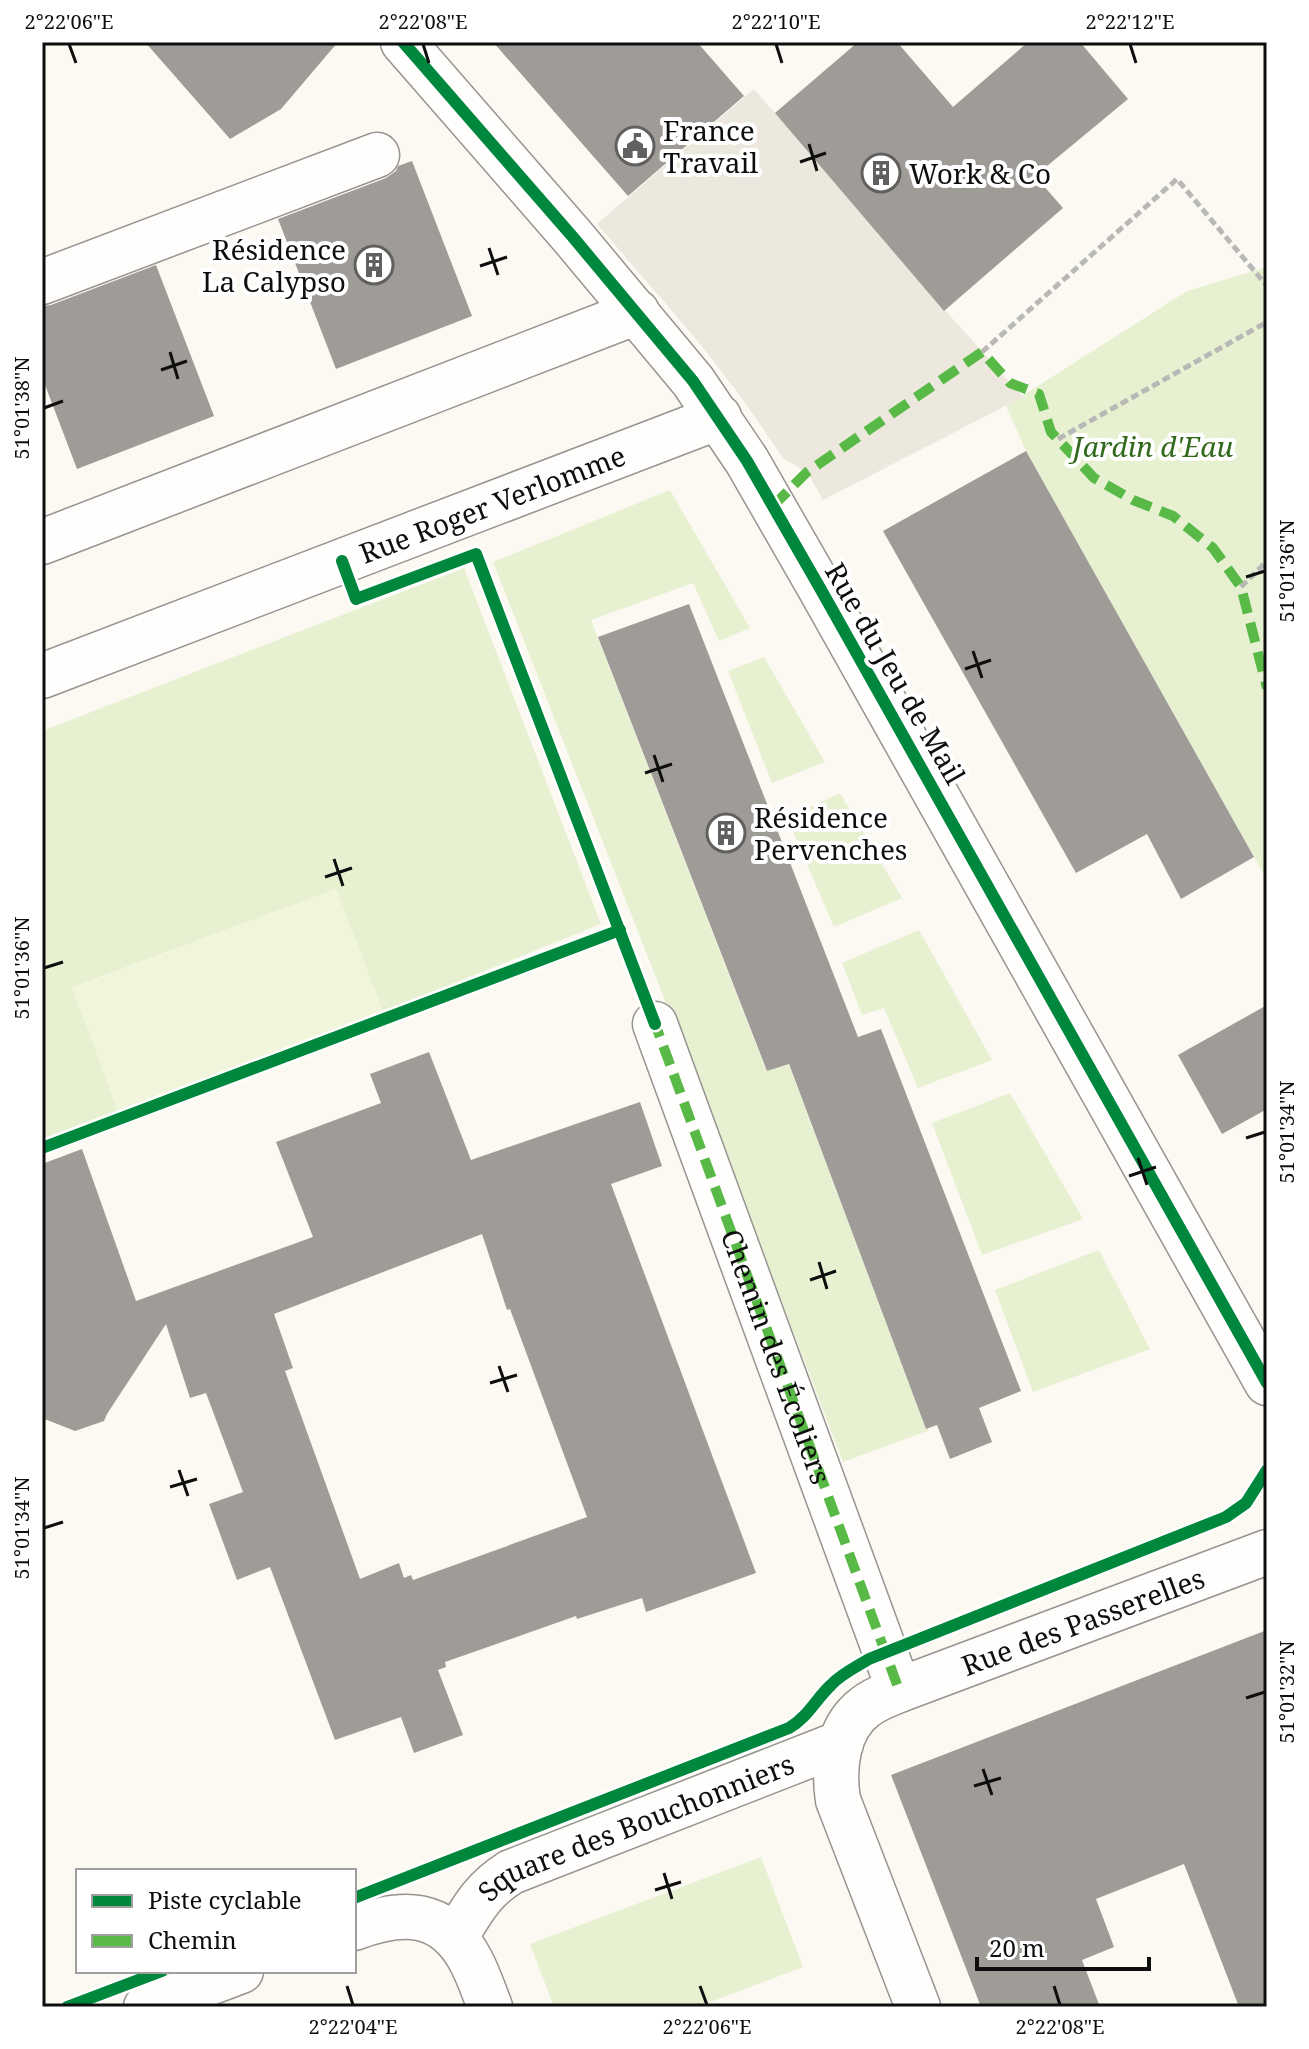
<svg xmlns="http://www.w3.org/2000/svg" width="1309" height="2049" font-family="'Noto Serif',serif">
  <style>
    .green { fill: #e7f1d1 }
    .pitch { fill: #f0f5db }
    .plaza { fill: #ece8dd }
    .building { fill: #9f9c98; fill-rule: evenodd }
    .lines { fill: none; stroke-linecap: round; stroke-linejoin: round }
    .minor-casing { stroke: #959491; stroke-width: 47 }
    .path { stroke: #b8b8b6; stroke-width: 5; stroke-dasharray: 8 4; stroke-linecap: butt }
    .minor { stroke: #fffefd; stroke-width: 44 }
    .quiet { stroke: #58b947; stroke-width: 10; stroke-dasharray: 20 10; stroke-linecap: butt }
    .cycleway-casing { stroke: #fff; stroke-width: 17 }
    .cycleway { stroke: #00873e; stroke-width: 12 }
    .ticks { fill: none; stroke: #0e0e0e; stroke-width: 3 }
    .labels { text-anchor: middle; dominant-baseline: central; stroke-width: 8; stroke-linejoin: round; paint-order: stroke }
    .poi-label { font-size: 28px; fill: #0e0e0e; stroke: #fff; text-anchor: start }
    .park-label { font-size: 28px; font-style: italic; fill: #30691b; stroke: #fff }
    .street-label { font-size: 28px; fill: #0e0e0e; stroke: #fff }
    .neatline { fill: none; stroke: #0e0e0e; stroke-width: 3 }
    .ticks-label { font-size: 20px; text-anchor: middle; fill: #0e0e0e }
  </style>
  <rect width="100%" height="100%" fill="#fcf9f2"/>
  <g class="green">
    <path d="M 1267,267 L 1267,880 L 1026,451 L 1006,406 L 1187,291 Z"/>
    <path d="M 670,490 L 750,628 L 719,641 L 693,583 L 591,620 L 766,1070 L 789,1065 L 926,1429 L 930,1430 L 843,1462 L 735,1179 L 493,562 Z"/>
    <path d="M 464,568 L 601,924 L 383,1012 L 336,889 L 73,987 L 118,1111 L 42,1140 L 42,731 Z"/>
    <path d="M 764,657 L 825,762 L 772,783 L 728,671 Z"/>
    <path d="M 840,793 L 902,898 L 834,927 L 787,818 Z"/>
    <path d="M 919,930 L 992,1060 L 918,1088 L 884,1008 L 862,1015 L 842,963 Z"/>
    <path d="M 1010,1093 L 1083,1219 L 982,1255 L 932,1123 Z"/>
    <path d="M 1099,1250 L 1150,1349 L 1033,1392 L 995,1290 Z"/>
    <path d="M 761,1857 L 803,1967 L 697,2007 L 554,2007 L 530,1944 Z"/>
  </g>
  <path class="pitch" d="M 336,889 L 383,1012 L 118,1111 L 72,988 Z"/>
  <path class="plaza" d="M 754,89 L 775,113 L 1005,169 L 900,260 L 1023,397 L 823,500 L 807,472 L 784,459 L 741,397 L 697,340 L 597,224 Z"/>
  <g class="building">
    <path d="M 145,42 L 338,42 L 281,109 L 230,139 Z"/>
    <path d="M 493,42 L 697,42 L 744,96 L 628,196 Z"/>
    <path d="M 858,42 L 897,42 L 953,107 L 1028,42 L 1080,42 L 1128,99 L 1035,176 L 1063,208 L 944,311 L 775,113 Z"/>
    <path d="M 412,161 L 472,316 L 336,369 L 278,219 L 386,178 L 396,171 L 398,166 Z"/>
    <path d="M 156,265 L 214,416 L 77,469 L 42,377 L 42,306 L 51,305 Z"/>
    <path d="M 1026,451 L 1254,857 L 1181,899 L 1147,834 L 1076,873 L 883,531 Z"/>
    <path d="M 689,604 L 858,1037 L 881,1029 L 1021,1391 L 979,1408 L 992,1442 L 950,1459 L 937,1425 L 926,1429 L 789,1064 L 767,1071 L 598,637 Z"/>
    <path d="M 1267,1005 L 1267,1109 L 1222,1134 L 1178,1055 Z"/>
    <path d="M 429,1052 L 471,1160 L 640,1102 L 662,1166 L 611,1184 L 756,1573 L 646,1612 L 642,1598 L 577,1619 L 576,1616 L 445,1662 L 446,1667 L 438,1670 L 463,1735 L 414,1753 L 401,1717 L 335,1740 L 270,1567 L 237,1580 L 209,1504 L 243,1492 L 206,1393 L 190,1398 L 166,1324 L 107,1414 L 104,1421 L 75,1431 L 42,1418 L 42,1164 L 82,1149 L 136,1301 L 313,1237 L 276,1142 L 381,1103 L 370,1074 ZM 482,1234 L 507,1310 L 510,1309 L 587,1517 L 413,1580 L 411,1575 L 404,1578 L 399,1563 L 360,1579 L 285,1371 L 293,1368 L 274,1314 Z"/>
    <path d="M 1267,1630 L 1267,2007 L 1239,2007 L 1184,1864 L 1096,1899 L 1114,1947 L 1082,1960 L 1100,2007 L 981,2007 L 891,1775 Z"/>
  </g>
  <g class="lines">
    <g class="minor-casing">
      <g id="minor">
        <path d="M 403,42 L 572,236 L 693,381 L 747,461 L 820,588 L 1267,1383"/>
        <path d="M 42,282 L 377,155"/>
        <path d="M 42,542 L 637,312"/>
        <path id="s1" d="M 42,676 L 719,417"/>
        <path id="s2" d="M 655,1024 L 899,1690"/>
        <path d="M 354,1928 C 402,1910 444,1909 471,1961 C 479,1976 484,1992 490,2007"/>
        <path id="s3" d="M 455,1938 C 472,1910 482,1890 511,1872 L 841,1743"/>
        <path d="M 146,2007 L 241,1971"/>
        <path id="s4" d="M 918,2007 L 838,1800 C 833,1768 837,1728 865,1707 C 875,1699 887,1695 899,1690 L 1267,1552"/>
      </g>
    </g>
    <g class="path">
      <path d="M 982,352 L 1177,179 L 1267,286"/>
      <path d="M 1058,439 L 1267,322"/>
      <path d="M 1241,587 L 1267,561"/>
    </g>
    <use href="#minor" class="minor"/>
    <g class="quiet">
      <path d="M 773,506 L 807,472 L 982,352 L 1010,383 L 1039,394 L 1051,432 L 1094,478 L 1133,500 L 1173,516 L 1213,548 L 1241,587 L 1267,688"/>
      <path d="M 653,1018 L 899,1690"/>
    </g>
    <g class="cycleway-casing">
      <g id="cycleway">
        <path d="M 403,42 L 572,236 L 693,381 L 747,461 L 820,588 L 1267,1383"/>
        <path d="M 342,561 L 356,599 L 476,554 L 655,1024"/>
        <path d="M 42,1148 L 620,930"/>
        <path d="M 354,1898 L 789,1728 C 807,1718 816,1699 831,1685 C 841,1674 856,1667 869,1659 L 1226,1517 L 1246,1503 L 1267,1470"/>
        <path d="M 67,2007 L 162,1971"/>
      </g>
    </g>
    <use href="#cycleway" class="cycleway"/>
  </g>
  <path class="ticks" d="M 69,44 L 76,63M 423,44 L 429,63M 776,44 L 782,63M 1130,44 L 1136,63M 809,144 L 817,171M 800,162 L 826,153M 489,248 L 498,275M 480,266 L 507,257M 170,352 L 178,379M 161,370 L 187,361M 44,408 L 63,401M 1246,577 L 1265,571M 973,651 L 982,678M 965,669 L 991,660M 654,755 L 663,782M 645,773 L 672,764M 334,859 L 343,886M 325,877 L 352,868M 44,968 L 63,962M 1246,1138 L 1265,1132M 1138,1158 L 1147,1185M 1129,1176 L 1156,1167M 819,1262 L 827,1289M 810,1280 L 836,1271M 499,1366 L 508,1392M 490,1383 L 517,1375M 179,1470 L 188,1496M 170,1487 L 197,1479M 44,1528 L 63,1522M 1246,1698 L 1265,1692M 983,1769 L 992,1795M 974,1786 L 1001,1778M 664,1873 L 672,1899M 655,1890 L 681,1882M 347,1986 L 353,2005M 700,1986 L 707,2005M 1054,1986 L 1060,2005"/>
  <defs>
    <g id="civic-ring" transform="scale(2)"><circle r="9.5" fill="#fff" stroke="#61605e" stroke-width="1.5"/><path d="M-.6-6.5H3V-4.5H.6V-3L4-1V1h2V6H-6V1h2V-1L-.6-3ZM-1.2 2.5V6h2.4V2.5Z" fill="#61605e"/></g>
    <g id="building-ring" transform="scale(2)"><circle r="9.5" fill="#fff" stroke="#61605e" stroke-width="1.5"/><path d="M-4-6H4V6H1V3H-1V6H-4ZM-2.5-4.3h1.7v1.8h-1.7ZM.8-4.3h1.7v1.8H.8ZM-2.5-1h1.7V.8h-1.7ZM.8-1h1.7V.8H.8Z" fill="#61605e"/></g>
  </defs>
  <g fill-rule="evenodd">
    <use href="#civic-ring" x="635" y="146"/>
    <use href="#building-ring" x="881" y="173"/>
    <use href="#building-ring" x="374" y="265"/>
    <use href="#building-ring" x="726" y="833"/>
  </g>
  <g class="labels">
    <g class="poi-label">
      <text x="663" y="130">France<tspan x="663" dy="32">Travail</tspan></text>
      <text x="909" y="173">Work &amp; Co</text>
      <text x="346" y="249" text-anchor="end">Résidence<tspan x="346" dy="32">La Calypso</tspan></text>
      <text x="754" y="817">Résidence<tspan x="754" dy="32">Pervenches</tspan></text>
    </g>
    <g class="park-label">
      <text x="1153" y="446">Jardin d'Eau</text>
    </g>
    <g class="street-label">
      <text stroke="none"><textPath href="#s1" startOffset="482">Rue Roger Verlomme</textPath></text>
      <text transform="translate(896 673) rotate(60)">Rue du Jeu de Mail</text>
      <text stroke="none"><textPath href="#s2" startOffset="354">Chemin des Écoliers</textPath></text>
      <text stroke="none"><textPath href="#s4" startOffset="558">Rue des Passerelles</textPath></text>
      <text stroke="none"><textPath href="#s3" startOffset="220">Square des Bouchonniers</textPath></text>
    </g>
  </g>
  <rect width="1309" height="2049" fill="none" stroke="#ffffff" stroke-width="88"/>
  <rect x="76" y="1869" width="280" height="104" fill="#ffffff" stroke="#9f9f9f" stroke-width="2"/>
  <rect x="92" y="1895" width="40" height="12" fill="#00873e" stroke="#9f9f9f" stroke-width="2"/>
  <text x="148" y="1909" font-size="24" fill="#0e0e0e">Piste cyclable</text>
  <rect x="92" y="1935" width="40" height="12" fill="#58b947" stroke="#9f9f9f" stroke-width="2"/>
  <text x="148" y="1949" font-size="24" fill="#0e0e0e">Chemin</text>
  <path d="M977 1957v12h172v-12" fill="none" stroke="#0e0e0e" stroke-width="4"/>
  <text x="989" y="1957" font-size="24" fill="#0e0e0e" stroke="#ffffff" stroke-width="6" paint-order="stroke">20 m</text>
  <rect x="44" y="44" width="1221" height="1961" class="neatline"/>
  <g class="ticks-label">
    <text x="69" y="29">2°22'06"E</text>
    <text x="423" y="29">2°22'08"E</text>
    <text x="776" y="29">2°22'10"E</text>
    <text x="1130" y="29">2°22'12"E</text>
    <text transform="translate(22 408) rotate(-90)" y="7">51°01'38"N</text>
    <text transform="translate(1287 571) rotate(-90)" y="7">51°01'36"N</text>
    <text transform="translate(22 968) rotate(-90)" y="7">51°01'36"N</text>
    <text transform="translate(1287 1132) rotate(-90)" y="7">51°01'34"N</text>
    <text transform="translate(22 1528) rotate(-90)" y="7">51°01'34"N</text>
    <text transform="translate(1287 1692) rotate(-90)" y="7">51°01'32"N</text>
    <text x="353" y="2034">2°22'04"E</text>
    <text x="707" y="2034">2°22'06"E</text>
    <text x="1060" y="2034">2°22'08"E</text>
  </g>
</svg>
